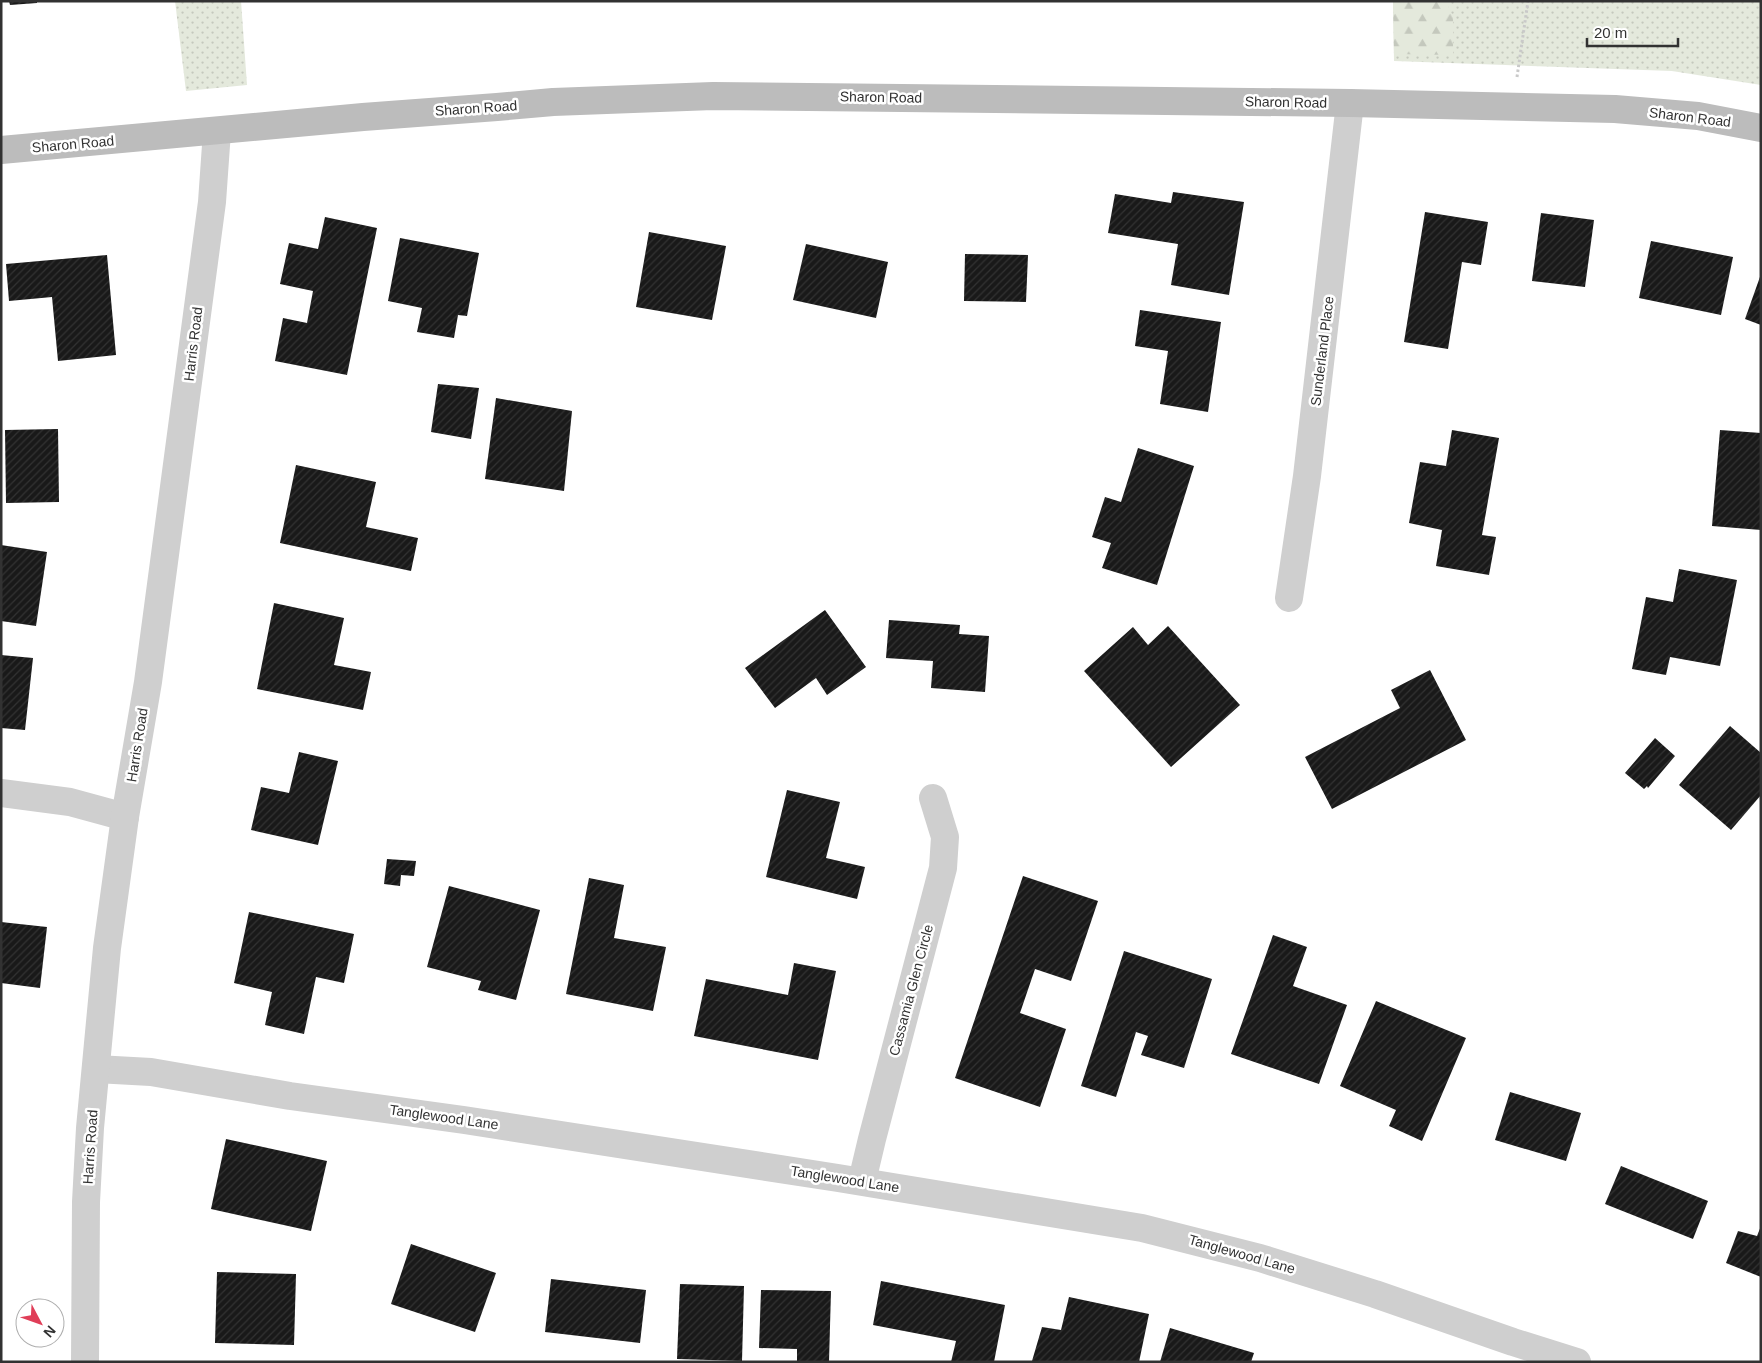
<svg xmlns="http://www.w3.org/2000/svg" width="1762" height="1363" font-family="Arial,sans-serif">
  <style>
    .grass { fill: url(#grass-dots) }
    .forest { fill: url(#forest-firs) }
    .building { fill: url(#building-hatch) }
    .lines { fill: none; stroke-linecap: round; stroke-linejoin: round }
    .path { stroke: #c9c9c9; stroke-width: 3; stroke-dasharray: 2.5 2.5; stroke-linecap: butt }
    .street { stroke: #cfcfcf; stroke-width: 28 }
    .secondary { stroke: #bcbcbc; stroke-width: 28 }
    .labels { text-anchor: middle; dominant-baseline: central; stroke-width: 5; stroke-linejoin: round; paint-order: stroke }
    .street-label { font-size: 14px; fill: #323232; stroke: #fff }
  </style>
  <defs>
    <pattern id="grass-dots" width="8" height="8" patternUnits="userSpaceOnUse" patternTransform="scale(1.25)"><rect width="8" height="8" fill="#e4e9dc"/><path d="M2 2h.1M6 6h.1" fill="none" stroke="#c4c8bd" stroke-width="1.8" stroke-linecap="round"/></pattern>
    <pattern id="forest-firs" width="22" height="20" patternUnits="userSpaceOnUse" patternTransform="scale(1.25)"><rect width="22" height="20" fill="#e4e9dc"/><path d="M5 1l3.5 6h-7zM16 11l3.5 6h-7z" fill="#c4c8bd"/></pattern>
    <pattern id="building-hatch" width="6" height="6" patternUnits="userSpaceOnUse" patternTransform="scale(1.25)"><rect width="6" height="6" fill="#191919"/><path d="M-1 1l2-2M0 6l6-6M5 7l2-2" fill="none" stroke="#323232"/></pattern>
  </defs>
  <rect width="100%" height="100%" fill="#fff"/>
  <g class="grass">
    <path d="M 175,1 L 241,1 L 247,85 L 186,91 Z"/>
    <path d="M 1393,1 L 1761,1 L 1761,85 L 1672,71 L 1394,61 Z"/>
  </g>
  <path class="forest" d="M 1393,1 L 1446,1 L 1453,17 L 1453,55 L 1394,54 Z"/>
  <g class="building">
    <path d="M 9,1 L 37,1 L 37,3 L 10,5 Z"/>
    <path d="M 1173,192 L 1244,202 L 1229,295 L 1171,285 L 1178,244 L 1108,233 L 1115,194 L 1171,203 Z"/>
    <path d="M 1425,212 L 1488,222 L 1481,265 L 1462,262 L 1448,349 L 1404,342 Z"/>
    <path d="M 1541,213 L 1594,220 L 1585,287 L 1532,281 Z"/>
    <path d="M 325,217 L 377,228 L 347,375 L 275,361 L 283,318 L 307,323 L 313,291 L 280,284 L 289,243 L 318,249 Z"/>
    <path d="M 649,232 L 726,246 L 712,320 L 636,307 Z"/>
    <path d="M 400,238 L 479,253 L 467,316 L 458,315 L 454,338 L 417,332 L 422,308 L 388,301 Z"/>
    <path d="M 1651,241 L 1733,257 L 1721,315 L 1639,298 Z"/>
    <path d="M 806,244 L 888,262 L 876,318 L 793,300 Z"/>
    <path d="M 965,254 L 1028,255 L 1026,302 L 964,301 Z"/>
    <path d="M 107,255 L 116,355 L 58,361 L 52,297 L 9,301 L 6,264 Z"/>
    <path d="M 1761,274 L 1761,325 L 1745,319 Z"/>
    <path d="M 1140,310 L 1221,322 L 1208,412 L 1160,404 L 1168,351 L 1135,346 Z"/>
    <path d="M 438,384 L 479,388 L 471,439 L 431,432 Z"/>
    <path d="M 496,398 L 572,411 L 564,491 L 485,479 Z"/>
    <path d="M 58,429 L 59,502 L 6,503 L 5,430 Z"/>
    <path d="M 1452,430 L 1499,438 L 1482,535 L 1496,537 L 1489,575 L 1436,566 L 1442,530 L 1409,523 L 1420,462 L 1446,466 Z"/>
    <path d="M 1720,430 L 1761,433 L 1761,530 L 1712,526 Z"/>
    <path d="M 1138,448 L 1194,466 L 1157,585 L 1102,568 L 1111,543 L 1092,537 L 1105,497 L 1121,502 Z"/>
    <path d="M 296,465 L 376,482 L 366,527 L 418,538 L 411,571 L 280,543 Z"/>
    <path d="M 1,545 L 47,552 L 36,626 L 1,621 Z"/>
    <path d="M 1679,569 L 1737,580 L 1720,666 L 1670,657 L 1666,675 L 1632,669 L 1646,597 L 1673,602 Z"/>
    <path d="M 274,603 L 344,618 L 334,665 L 371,672 L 363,710 L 257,689 Z"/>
    <path d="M 825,610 L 866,667 L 827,695 L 816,678 L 775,708 L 745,668 Z"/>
    <path d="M 889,620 L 960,625 L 959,634 L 989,636 L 985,692 L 931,688 L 933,661 L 886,658 Z"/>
    <path d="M 1168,626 L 1240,705 L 1171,767 L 1084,671 L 1133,627 L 1148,645 Z"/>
    <path d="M 1,655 L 33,658 L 25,730 L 1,728 Z"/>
    <path d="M 1430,670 L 1466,740 L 1332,809 L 1305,757 L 1400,708 L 1391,690 Z"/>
    <path d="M 1730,726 L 1761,753 L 1761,795 L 1731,830 L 1679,785 Z"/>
    <path d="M 1655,738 L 1675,756 L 1648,788 L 1647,786 L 1644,789 L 1625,773 Z"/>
    <path d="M 299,752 L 338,761 L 318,845 L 251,830 L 261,787 L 289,793 Z"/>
    <path d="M 787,790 L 840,802 L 826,858 L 865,867 L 857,899 L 766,877 Z"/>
    <path d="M 387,859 L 416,861 L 414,876 L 401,875 L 400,886 L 384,884 Z"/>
    <path d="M 1023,876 L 1098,901 L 1071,981 L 1035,969 L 1020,1013 L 1066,1029 L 1040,1107 L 955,1078 Z"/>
    <path d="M 589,878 L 624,885 L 614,938 L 666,947 L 653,1011 L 566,994 Z"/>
    <path d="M 449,886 L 540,910 L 516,1000 L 478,990 L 481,981 L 427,967 Z"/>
    <path d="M 249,912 L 354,934 L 344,983 L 316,977 L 304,1034 L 265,1025 L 272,992 L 234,983 Z"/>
    <path d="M 1,922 L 47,927 L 40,988 L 1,983 Z"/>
    <path d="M 1273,935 L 1307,947 L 1293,986 L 1347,1005 L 1319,1084 L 1231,1054 Z"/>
    <path d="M 1124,951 L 1212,979 L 1184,1068 L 1141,1055 L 1148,1036 L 1136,1032 L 1116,1097 L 1081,1086 Z"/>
    <path d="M 794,963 L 836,971 L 818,1060 L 694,1036 L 706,979 L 788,995 Z"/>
    <path d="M 1376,1001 L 1466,1038 L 1422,1141 L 1389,1126 L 1396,1110 L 1340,1086 Z"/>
    <path d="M 1510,1092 L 1581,1113 L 1566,1161 L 1495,1140 Z"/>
    <path d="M 226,1139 L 327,1161 L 311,1231 L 211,1209 Z"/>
    <path d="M 1621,1166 L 1708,1201 L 1693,1239 L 1605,1204 Z"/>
    <path d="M 1761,1226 L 1761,1277 L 1726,1263 L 1738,1231 L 1757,1236 Z"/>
    <path d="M 411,1244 L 496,1273 L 475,1332 L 391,1304 Z"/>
    <path d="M 217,1272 L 296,1274 L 294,1345 L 215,1343 Z"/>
    <path d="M 551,1279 L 646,1290 L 640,1343 L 545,1332 Z"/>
    <path d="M 881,1281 L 1005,1305 L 994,1362 L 951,1362 L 956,1341 L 873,1325 Z"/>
    <path d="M 680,1284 L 744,1286 L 742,1361 L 677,1359 Z"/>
    <path d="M 761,1290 L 831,1291 L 829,1362 L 797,1362 L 797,1349 L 759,1348 Z"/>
    <path d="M 1069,1297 L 1149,1314 L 1139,1362 L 1032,1361 L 1042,1327 L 1061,1330 Z"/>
    <path d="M 1170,1328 L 1254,1353 L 1251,1362 L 1160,1362 Z"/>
  </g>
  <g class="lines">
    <path class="path" d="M 1517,77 L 1528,1"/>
    <g class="street">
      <path d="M 1289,598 L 1307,476 L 1350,103"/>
      <path d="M 1,793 L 70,802 L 125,817"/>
      <path d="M 96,1069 L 151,1072 L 290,1096 L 464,1120 L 838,1178 L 1142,1228 L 1260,1258 L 1375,1294 L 1513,1342 L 1577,1362"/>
      <path d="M 862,1181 L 872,1139 L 943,868 L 945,837 L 933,798"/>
      <path d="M 85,1362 L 86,1202 L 90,1128 L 107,948 L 125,817 L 148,682 L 212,202 L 217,131"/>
    </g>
    <path class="secondary" d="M 1,150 L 363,117 L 497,107 L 553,102 L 713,96 L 1350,103 L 1615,109 L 1698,116 L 1761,128"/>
  </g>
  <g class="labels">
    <g class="street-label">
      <text transform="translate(881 97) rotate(1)">Sharon Road</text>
      <text transform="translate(1286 102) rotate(1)">Sharon Road</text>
      <text transform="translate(476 108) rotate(-4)">Sharon Road</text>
      <text transform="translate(1690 117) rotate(7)">Sharon Road</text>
      <text transform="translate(73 144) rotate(-5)">Sharon Road</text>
      <text transform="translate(193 344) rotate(-83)">Harris Road</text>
      <text transform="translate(1322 351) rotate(-83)">Sunderland Place</text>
      <text transform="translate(137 745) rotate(-81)">Harris Road</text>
      <text transform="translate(911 990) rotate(-75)">Cassamia Glen Circle</text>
      <text transform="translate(444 1117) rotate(8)">Tanglewood Lane</text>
      <text transform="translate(90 1147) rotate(-86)">Harris Road</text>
      <text transform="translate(845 1179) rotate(9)">Tanglewood Lane</text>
      <text transform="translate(1242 1254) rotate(16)">Tanglewood Lane</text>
    </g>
  </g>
  <rect width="1762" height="1363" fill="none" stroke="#323232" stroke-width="5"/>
  <g transform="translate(40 1323) rotate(131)"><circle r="24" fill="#ffffff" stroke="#adadad"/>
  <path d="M0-4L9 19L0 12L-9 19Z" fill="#e03e58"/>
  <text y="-8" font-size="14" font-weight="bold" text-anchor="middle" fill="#323232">N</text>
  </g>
  <path d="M1587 38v8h91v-8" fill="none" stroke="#323232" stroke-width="2.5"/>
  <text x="1594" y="38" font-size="15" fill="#323232" stroke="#ffffff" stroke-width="4" paint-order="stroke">20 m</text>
</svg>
